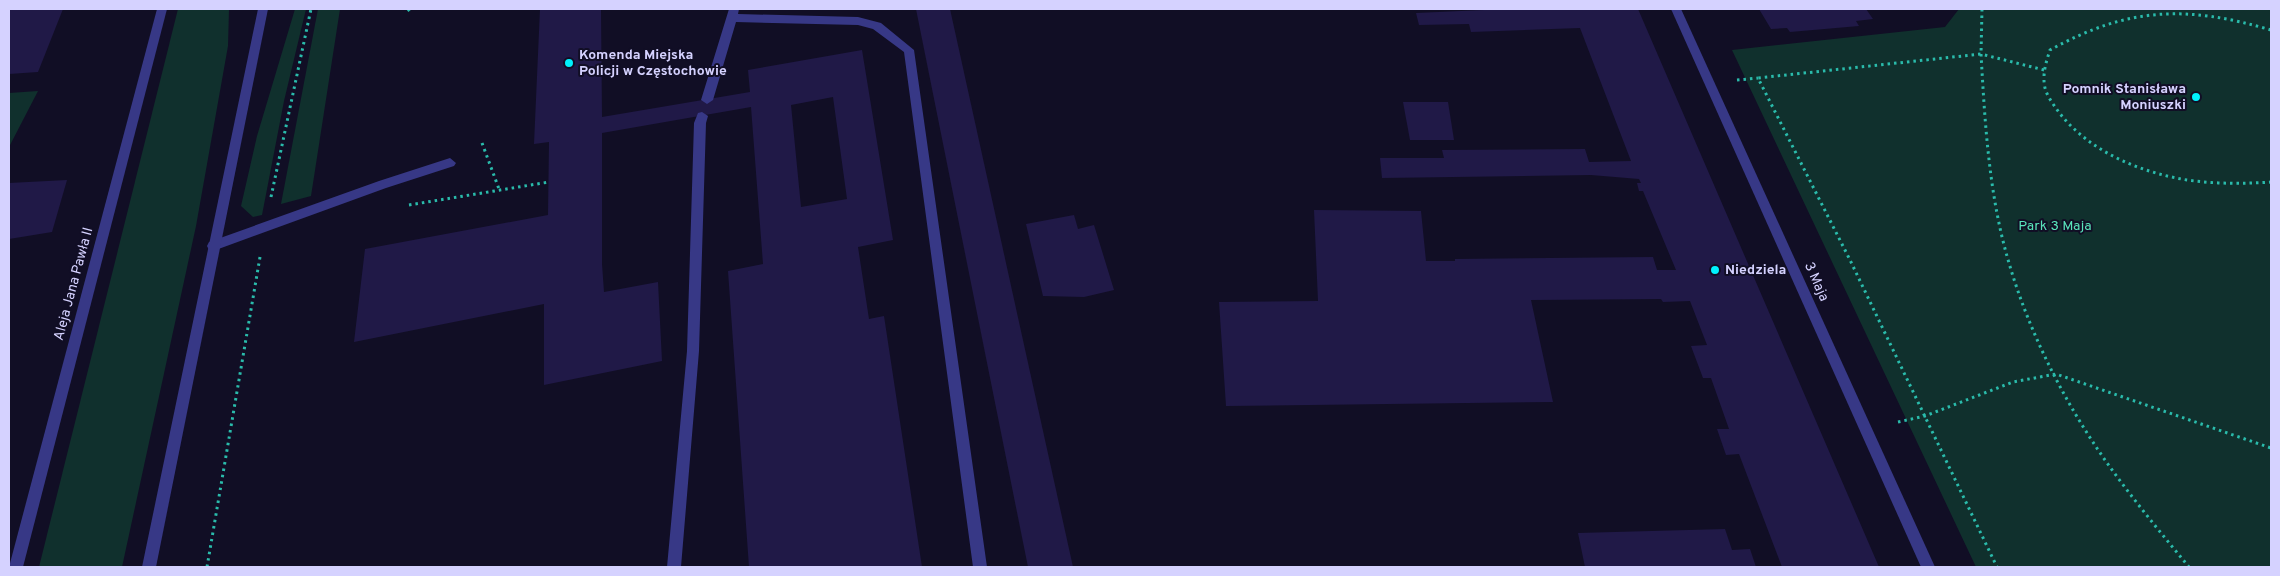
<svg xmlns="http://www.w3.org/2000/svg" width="2280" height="576" font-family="Overpass,sans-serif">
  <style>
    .green { fill: #10302d }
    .building { fill: #201947; fill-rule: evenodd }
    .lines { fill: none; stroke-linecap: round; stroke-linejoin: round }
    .path { stroke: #2abbab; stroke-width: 3; stroke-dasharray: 2.5 4; stroke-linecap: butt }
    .service { fill: #373886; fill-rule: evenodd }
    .minor { fill: #373886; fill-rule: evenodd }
    .tertiary { fill: #373886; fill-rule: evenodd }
    .poi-dot { fill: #00f1fd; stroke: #110e25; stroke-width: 2 }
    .labels { text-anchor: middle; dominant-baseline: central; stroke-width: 4; stroke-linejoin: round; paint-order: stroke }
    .poi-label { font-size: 14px; font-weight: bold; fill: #d5d2ff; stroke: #110e25; text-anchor: start }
    .park-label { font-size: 14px; fill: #59e4ba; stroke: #110e25 }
    .street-label { font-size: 14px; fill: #d5d2ff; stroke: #110e25 }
  </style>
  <rect width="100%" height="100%" fill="#110e25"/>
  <g class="green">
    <path d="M 178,9 L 229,9 L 228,46 L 196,226 L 122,567 L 39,567 Z"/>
    <path d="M 295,9 L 306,9 L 284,101 L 262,215 L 253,217 L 241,206 L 257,136 Z"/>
    <path d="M 318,9 L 340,9 L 311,196 L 281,204 Z"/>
    <path d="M 1959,9 L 2271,9 L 2271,567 L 1976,567 L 1732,50 L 1945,27 Z"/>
    <path d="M 38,91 L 9,147 L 9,93 Z"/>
  </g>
  <g class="building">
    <path d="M 9,9 L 63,9 L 38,72 L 9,74 Z"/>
    <path d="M 540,9 L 601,9 L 602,117 L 750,92 L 748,70 L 862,50 L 893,240 L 858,247 L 869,319 L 884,316 L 922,567 L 749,567 L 728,271 L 763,264 L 751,107 L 602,133 L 602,264 L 604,292 L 658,282 L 662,361 L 544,385 L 544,304 L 354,342 L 365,249 L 548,215 L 549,142 L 534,144 ZM 833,97 L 847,199 L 801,207 L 791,105 Z"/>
    <path d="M 916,9 L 950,9 L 1073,567 L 1028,567 Z"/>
    <path d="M 1506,9 L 1638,9 L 1879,567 L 1782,567 L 1739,454 L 1726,455 L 1717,429 L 1729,429 L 1711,378 L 1703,378 L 1691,346 L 1707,345 L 1690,301 L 1663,302 L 1661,299 L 1531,300 L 1553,402 L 1226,406 L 1219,302 L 1318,301 L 1314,210 L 1421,211 L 1426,261 L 1455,261 L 1455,259 L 1653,257 L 1657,270 L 1676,270 L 1643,191 L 1639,191 L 1637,183 L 1641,183 L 1639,179 L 1591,175 L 1382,178 L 1380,158 L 1444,158 L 1442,150 L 1585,149 L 1589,162 L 1631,161 L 1580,28 L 1471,32 L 1469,24 L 1419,25 L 1416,13 Z"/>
    <path d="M 1759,9 L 1866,9 L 1873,19 L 1856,21 L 1859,26 L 1790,32 L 1787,28 L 1771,29 Z"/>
    <path d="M 1403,102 L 1448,102 L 1454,140 L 1410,140 Z"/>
    <path d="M 67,180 L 52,232 L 9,239 L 9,183 Z"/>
    <path d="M 1074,215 L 1078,229 L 1094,225 L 1114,290 L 1084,297 L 1043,296 L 1026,224 Z"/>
    <path d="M 1725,529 L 1732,550 L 1750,549 L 1756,567 L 1585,567 L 1578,533 Z"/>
  </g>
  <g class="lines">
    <g class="path">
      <path d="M 408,9 L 412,14"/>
      <path d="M 1982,9 L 1981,54 L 1758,78 L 1850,260 L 1997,567"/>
      <path d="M 2271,30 C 2186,5 2128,7 2050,50 C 2046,62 2042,75 2045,88 C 2047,96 2053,104 2058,111 C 2088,151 2139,172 2187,180 C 2215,184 2243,184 2271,182"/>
      <path d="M 2044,70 L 1981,54 C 1985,124 1989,196 2009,263 C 2031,339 2071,415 2118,478 C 2141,509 2165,538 2189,567"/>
      <path d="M 1737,80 L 1758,78"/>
      <path d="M 482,143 L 499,189"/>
      <path d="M 271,197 L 311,9"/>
      <path d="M 409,205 L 549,182"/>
      <path d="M 1898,422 L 1925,416 L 2013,382 L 2056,374 L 2271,448"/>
      <path d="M 207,567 L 260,257"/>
    </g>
    <g class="service">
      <path d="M 729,9 L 739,9 L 738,14 L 858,17 L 881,23 L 914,50 L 987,567 L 973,567 L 904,52 L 873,29 L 858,25 L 736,22 L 713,100 L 707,104 L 701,100 Z"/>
      <path d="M 702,112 L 708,116 L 706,123 L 699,351 L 681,567 L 667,567 L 687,351 L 694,123 L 698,113 Z"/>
      <path d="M 450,158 L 456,163 L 454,166 L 386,188 L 213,251 L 209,250 L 207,246 L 209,242 L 379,181 Z"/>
    </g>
    <path class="minor" d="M 1671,9 L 1681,9 L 1935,567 L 1921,567 Z"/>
    <g class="tertiary">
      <path d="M 157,9 L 167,9 L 23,567 L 9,567 Z"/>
      <path d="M 258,9 L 268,9 L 156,567 L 142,567 Z"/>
    </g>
  </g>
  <g class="poi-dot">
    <circle cx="569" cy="63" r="5"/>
    <circle cx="2196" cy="97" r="5"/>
    <circle cx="1715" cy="270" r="5"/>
  </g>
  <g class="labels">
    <g class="poi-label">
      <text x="579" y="55">Komenda Miejska<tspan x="579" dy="16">Policji w Częstochowie</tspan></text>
      <text x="2186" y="89" text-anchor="end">Pomnik Stanisława<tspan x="2186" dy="16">Moniuszki</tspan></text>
      <text x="1725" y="270">Niedziela</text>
    </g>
    <g class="park-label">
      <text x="2055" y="226">Park 3 Maja</text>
    </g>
    <g class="street-label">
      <text transform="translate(1816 282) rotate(66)">3 Maja</text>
      <text transform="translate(74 284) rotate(-75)">Aleja Jana Pawła II</text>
    </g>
  </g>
  <rect width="2280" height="576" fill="none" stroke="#d5d2ff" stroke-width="20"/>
</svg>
